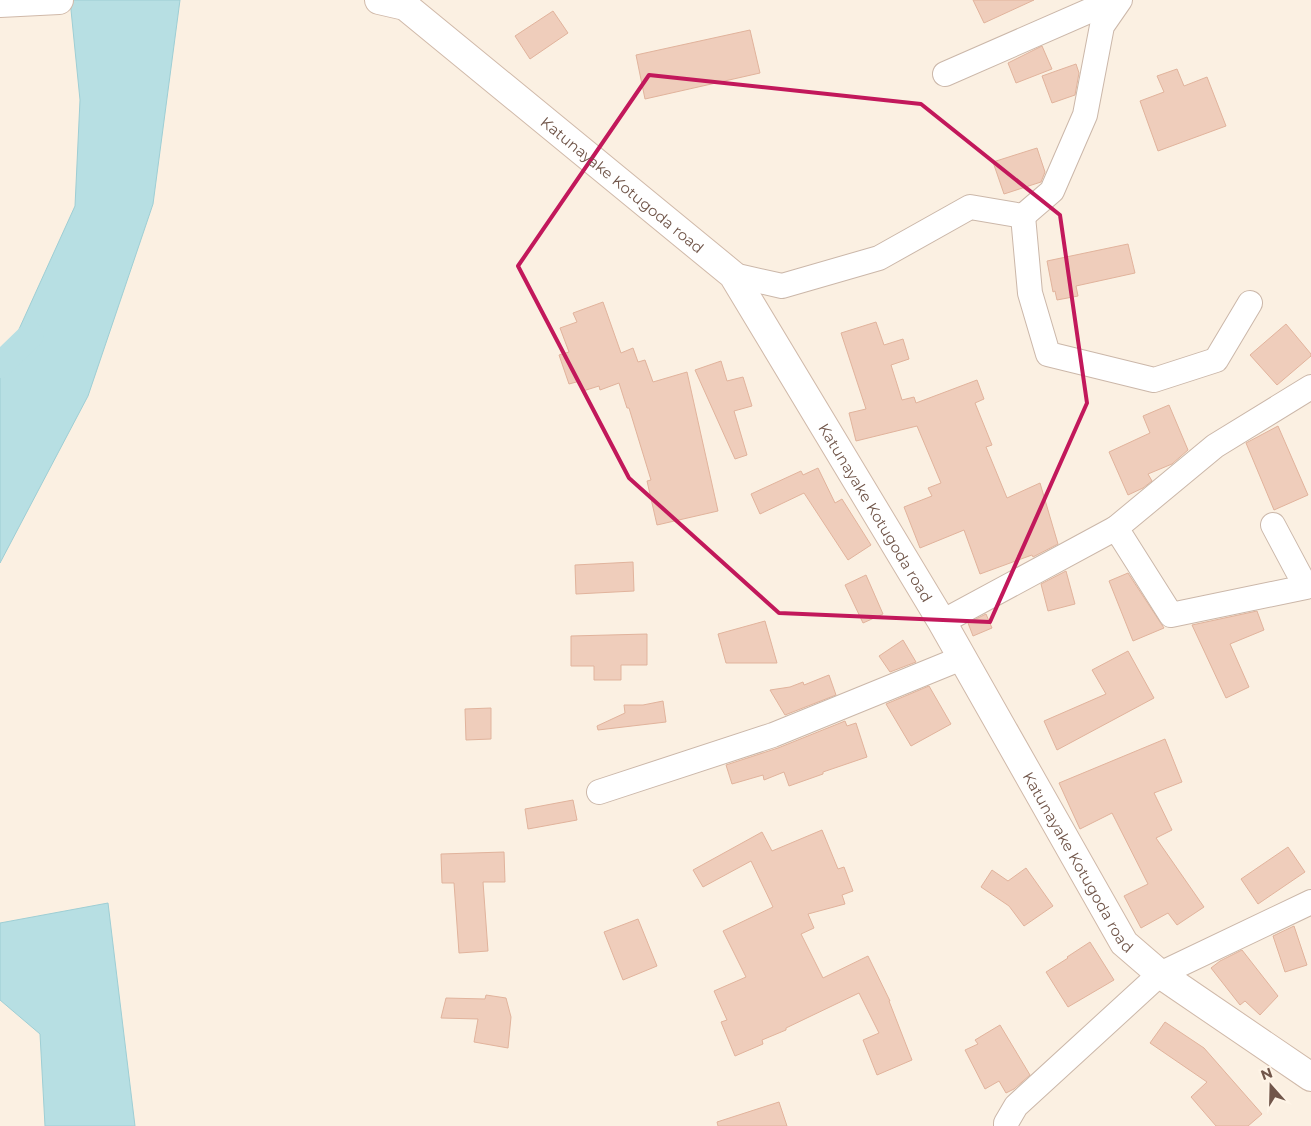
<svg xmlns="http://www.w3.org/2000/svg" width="1311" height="1126" font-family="Montserrat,sans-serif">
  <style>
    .water { fill: #b7dfe3; stroke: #9eced4 }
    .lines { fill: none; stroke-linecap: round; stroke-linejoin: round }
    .canal { stroke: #b7dfe3; stroke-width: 26 }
    .building { fill: #efcdbb; stroke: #e1b39c }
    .minor-casing { stroke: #cbb7a9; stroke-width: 26 }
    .secondary-casing { stroke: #d0b9a9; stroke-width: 30 }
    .minor { stroke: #fff; stroke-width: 24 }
    .secondary { stroke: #fff; stroke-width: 28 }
    .marked { fill: none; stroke: #c2185b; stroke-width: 4; stroke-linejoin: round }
    .labels { text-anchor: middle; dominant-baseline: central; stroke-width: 4.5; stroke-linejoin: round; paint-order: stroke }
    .street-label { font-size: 15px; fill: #71564a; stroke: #fef4e7 }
  </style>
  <rect width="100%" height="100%" fill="#fbf0e2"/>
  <g class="water">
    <path d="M 70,0 L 180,0 L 153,204 L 88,396 L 0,563 L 0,371 L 75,206 L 80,100 Z"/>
    <path d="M 108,903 L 135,1126 L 45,1126 L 40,1034 L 0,1000 L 0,923 Z"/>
  </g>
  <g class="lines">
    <path class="canal" d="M 0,365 L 31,335"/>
  </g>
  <g class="building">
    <path d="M 973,0 L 1034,0 L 984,23 Z"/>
    <path d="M 553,11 L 568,33 L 530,59 L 515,36 Z"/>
    <path d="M 750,30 L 760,73 L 645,99 L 636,55 Z"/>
    <path d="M 1042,46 L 1052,69 L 1016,83 L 1008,63 Z"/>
    <path d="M 1076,64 L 1079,73 L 1075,95 L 1052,103 L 1042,76 Z"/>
    <path d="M 1177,69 L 1184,86 L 1207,77 L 1226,126 L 1158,151 L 1140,101 L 1164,92 L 1157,76 Z"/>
    <path d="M 1037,148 L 1045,172 L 1041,182 L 1004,194 L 993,162 Z"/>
    <path d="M 1128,244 L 1135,273 L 1076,286 L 1078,296 L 1057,300 L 1055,291 L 1053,292 L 1047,261 Z"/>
    <path d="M 603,302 L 621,353 L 633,348 L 638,362 L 645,360 L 653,382 L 687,372 L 718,511 L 657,525 L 647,481 L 651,480 L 629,408 L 627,408 L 619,383 L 600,390 L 599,386 L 583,391 L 580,381 L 569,384 L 559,355 L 569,352 L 560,328 L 577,322 L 573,313 Z"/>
    <path d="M 876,322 L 884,345 L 903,339 L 909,359 L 891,365 L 902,400 L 914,397 L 916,403 L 977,380 L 984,399 L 975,403 L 992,445 L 986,447 L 1007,498 L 1040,483 L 1058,544 L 1033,557 L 1032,555 L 980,574 L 964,530 L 920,548 L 904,507 L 932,496 L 928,488 L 941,483 L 917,426 L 856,441 L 849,413 L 866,409 L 841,333 Z"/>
    <path d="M 1286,324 L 1311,354 L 1311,356 L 1277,385 L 1250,355 Z"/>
    <path d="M 721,361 L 727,381 L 743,377 L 752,406 L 734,411 L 747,455 L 735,459 L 695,370 Z"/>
    <path d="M 1169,405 L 1188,450 L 1172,464 L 1148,474 L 1152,481 L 1143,488 L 1128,495 L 1109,452 L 1150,433 L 1143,416 Z"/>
    <path d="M 1278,426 L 1308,495 L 1274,510 L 1246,443 Z"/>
    <path d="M 818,468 L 835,503 L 842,499 L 871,545 L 848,560 L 804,493 L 760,514 L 751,494 L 801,471 L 803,475 Z"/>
    <path d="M 633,562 L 634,591 L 576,594 L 575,565 Z"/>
    <path d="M 1066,571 L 1075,604 L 1048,611 L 1041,584 Z"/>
    <path d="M 1128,573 L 1164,628 L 1133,641 L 1109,581 Z"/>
    <path d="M 866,575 L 883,614 L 863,623 L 845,585 Z"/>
    <path d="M 1257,611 L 1264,630 L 1230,644 L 1249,687 L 1226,698 L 1192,625 Z"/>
    <path d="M 986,614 L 992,628 L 973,636 L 968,623 Z"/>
    <path d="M 765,621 L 777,663 L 726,663 L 718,634 Z"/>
    <path d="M 647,634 L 647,665 L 621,665 L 621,680 L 594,680 L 594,666 L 571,666 L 571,636 Z"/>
    <path d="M 903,640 L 916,662 L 890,672 L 879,656 Z"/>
    <path d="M 1128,651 L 1154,698 L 1057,750 L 1044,721 L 1106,694 L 1092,670 Z"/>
    <path d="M 829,675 L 836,695 L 785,715 L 770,690 L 790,687 L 803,682 L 804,685 Z"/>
    <path d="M 929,686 L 951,724 L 911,746 L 886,704 Z"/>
    <path d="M 663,701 L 666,722 L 598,730 L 597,726 L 625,713 L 624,705 L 643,705 Z"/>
    <path d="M 491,708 L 491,739 L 466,740 L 465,709 Z"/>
    <path d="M 845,721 L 847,726 L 856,723 L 867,757 L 823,772 L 823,774 L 789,786 L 784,772 L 764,780 L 763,775 L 732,784 L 726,765 L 778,748 Z"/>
    <path d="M 1165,739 L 1182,782 L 1154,793 L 1172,830 L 1156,838 L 1204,907 L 1177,925 L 1168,913 L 1141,928 L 1124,896 L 1148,884 L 1112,813 L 1080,829 L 1059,783 Z"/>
    <path d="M 573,800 L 577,820 L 528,829 L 525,809 Z"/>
    <path d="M 822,830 L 838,869 L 844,867 L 853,891 L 842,895 L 845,904 L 808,914 L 814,928 L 801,934 L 823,978 L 868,956 L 890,1001 L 889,1001 L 912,1060 L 877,1075 L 863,1040 L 879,1033 L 859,993 L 786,1028 L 786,1030 L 762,1040 L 763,1044 L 735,1056 L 721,1022 L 727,1020 L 714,991 L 746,977 L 723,931 L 773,907 L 751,861 L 703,887 L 693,870 L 762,832 L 772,851 Z"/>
    <path d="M 1288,847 L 1305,872 L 1258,904 L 1241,879 Z"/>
    <path d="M 504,852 L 505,882 L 483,882 L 488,951 L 459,953 L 454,883 L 442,883 L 441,854 Z"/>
    <path d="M 1026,868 L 1053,906 L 1024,926 L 1009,906 L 981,887 L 992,870 L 1008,881 Z"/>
    <path d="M 638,919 L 657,966 L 623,980 L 604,932 Z"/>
    <path d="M 1294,926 L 1307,965 L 1285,972 L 1273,936 Z"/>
    <path d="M 1090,942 L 1114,980 L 1068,1007 L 1046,972 L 1068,958 L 1067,957 Z"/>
    <path d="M 1242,950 L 1278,996 L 1260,1015 L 1245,1001 L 1240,1005 L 1211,968 L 1220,961 Z"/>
    <path d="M 486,995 L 506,998 L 511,1017 L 508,1048 L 474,1042 L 478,1019 L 441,1018 L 446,998 L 485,999 Z"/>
    <path d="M 1165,1022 L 1204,1048 L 1262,1114 L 1248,1126 L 1216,1126 L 1191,1097 L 1207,1082 L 1150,1043 Z"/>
    <path d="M 1000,1025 L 1030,1075 L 1014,1089 L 1006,1093 L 999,1081 L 985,1089 L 965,1050 L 978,1044 L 975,1040 Z"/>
    <path d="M 779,1102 L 787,1126 L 718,1126 L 717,1122 Z"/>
  </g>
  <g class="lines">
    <g class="minor-casing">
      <g id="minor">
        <path d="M 945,74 L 1114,0"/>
        <path d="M 1023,216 L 1030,293 L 1048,354 L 1154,380 L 1216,360 L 1250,303"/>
        <path d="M 733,275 L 782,286 L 879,258 L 970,207 L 1023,216 L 1052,191 L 1085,115 L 1102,26 L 1120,0"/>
        <path d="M 1116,528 L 1215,446 L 1311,387"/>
        <path d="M 942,622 L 1116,528 L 1171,615 L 1306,587 L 1273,525"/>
        <path d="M 599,792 L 773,735 L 962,658"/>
        <path d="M 1006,1126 L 1006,1123 L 1016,1106 L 1160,974 L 1311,902"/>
      </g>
    </g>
    <g class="secondary-casing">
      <g id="secondary">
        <path id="s1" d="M 379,0 L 405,6 L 733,275 L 942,622 L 1124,943 L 1160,974 L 1311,1077"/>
        <path d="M 0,3 L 59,0"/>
      </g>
    </g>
    <use href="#minor" class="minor"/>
    <use href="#secondary" class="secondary"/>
  </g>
  <path class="marked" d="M 649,75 L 921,104 L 1060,215 L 1087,403 L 990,622 L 779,613 L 629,478 L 518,266 Z"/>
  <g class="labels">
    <g class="street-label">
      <text stroke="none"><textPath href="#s1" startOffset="308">Katunayake Kotugoda road</textPath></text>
      <text stroke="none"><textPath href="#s1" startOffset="728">Katunayake Kotugoda road</textPath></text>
      <text stroke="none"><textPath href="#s1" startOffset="1132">Katunayake Kotugoda road</textPath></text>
    </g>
  </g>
  <g transform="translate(1271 1086) rotate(340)" stroke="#fef4e7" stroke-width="4" paint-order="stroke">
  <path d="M0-4L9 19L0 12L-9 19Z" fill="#71564a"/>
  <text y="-8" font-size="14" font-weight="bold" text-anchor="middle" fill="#71564a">N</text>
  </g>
</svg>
